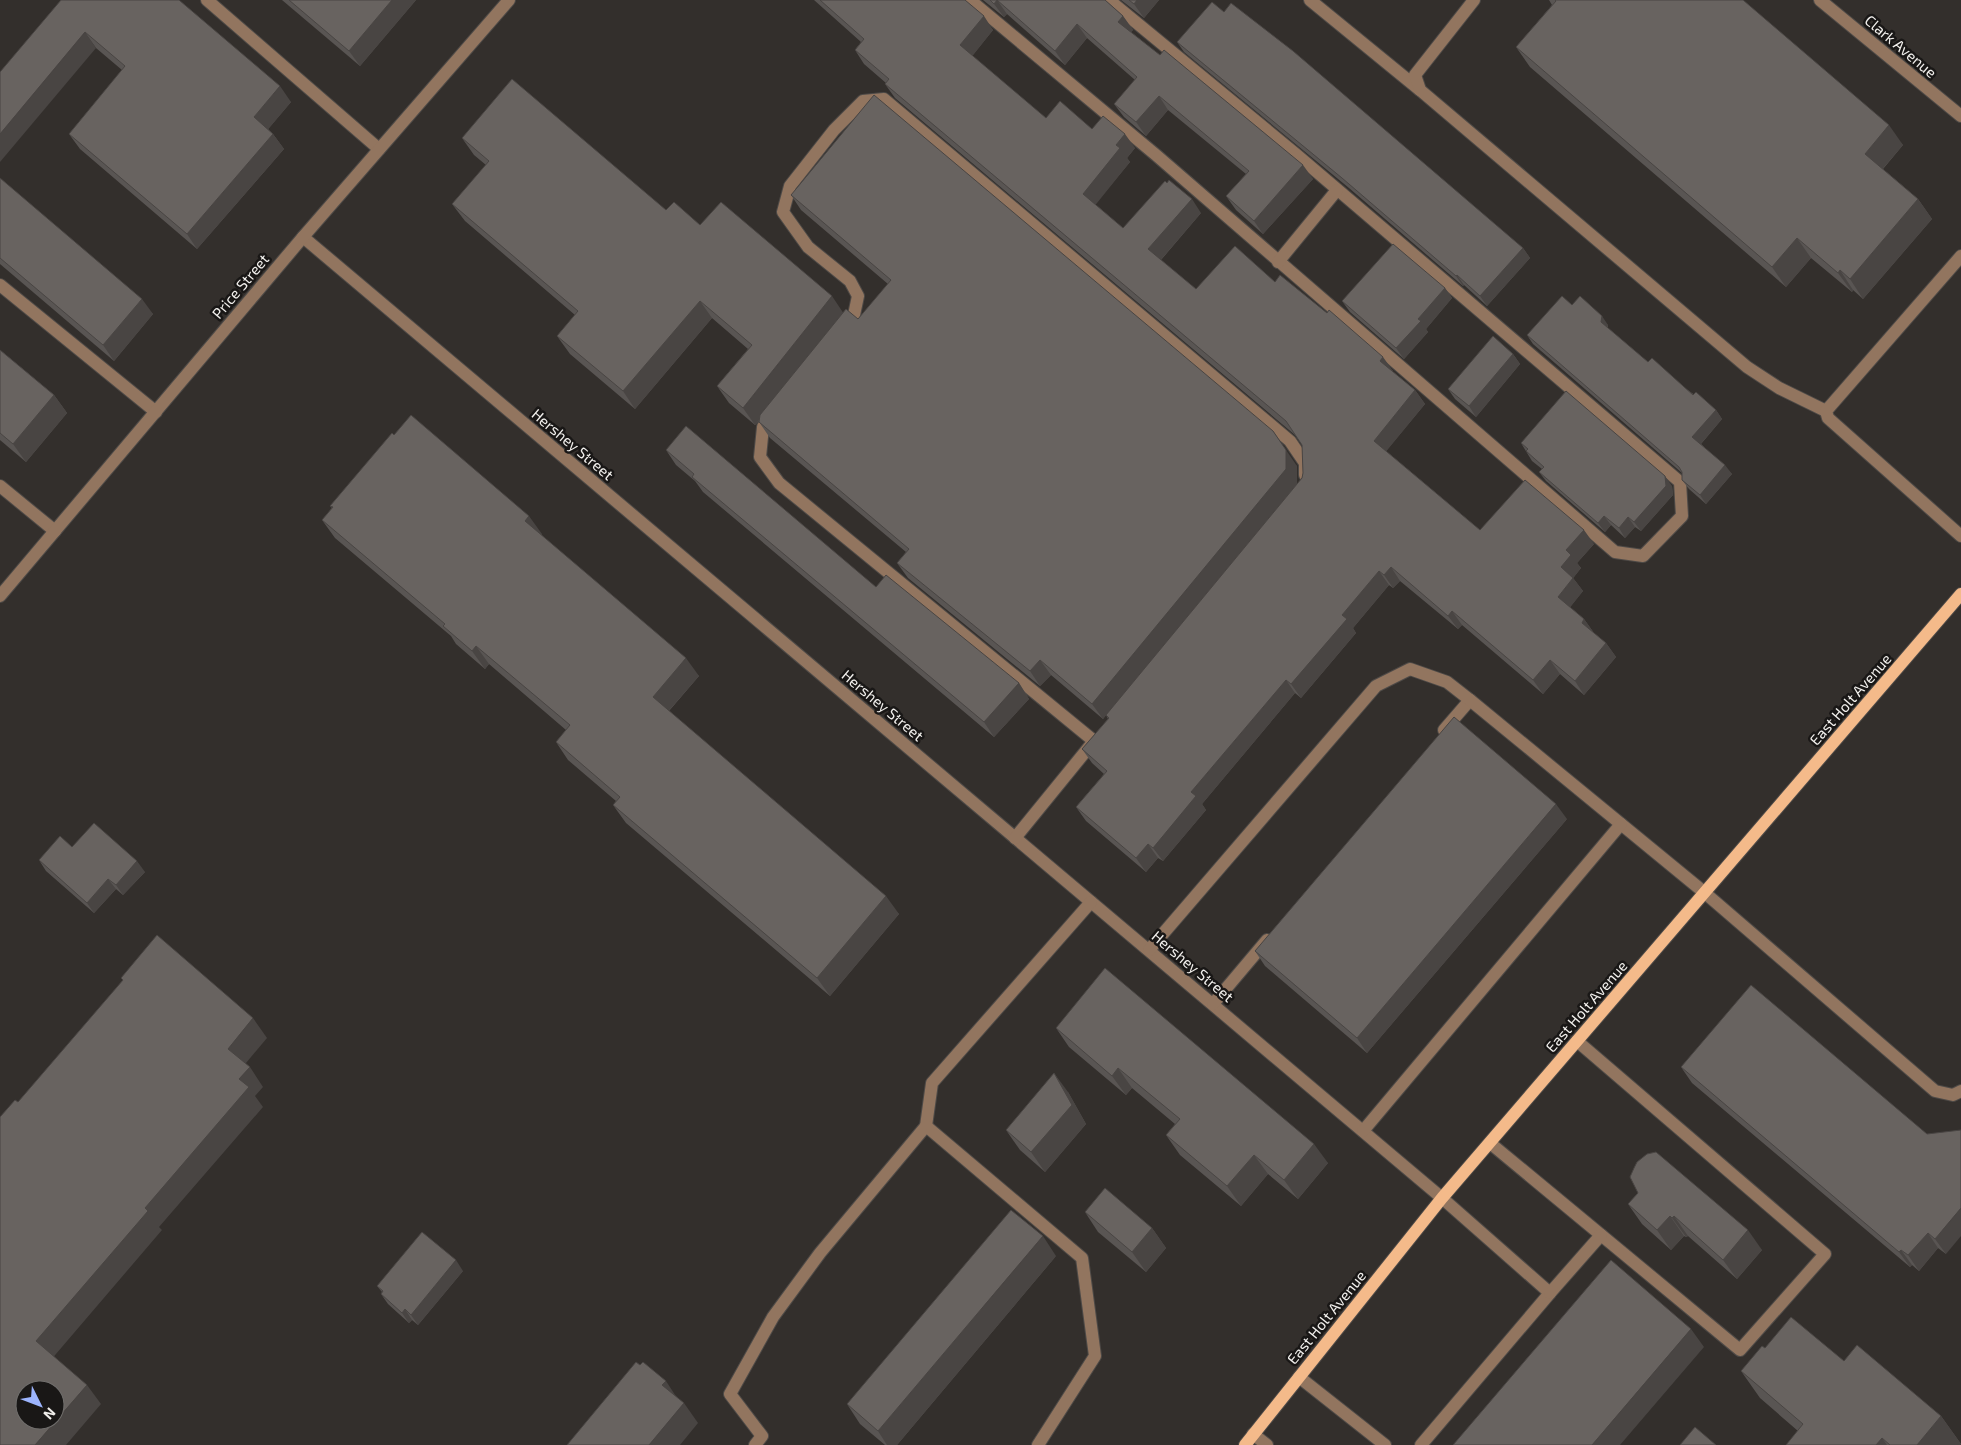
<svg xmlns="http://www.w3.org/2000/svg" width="1961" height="1445" font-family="'Exo 2',sans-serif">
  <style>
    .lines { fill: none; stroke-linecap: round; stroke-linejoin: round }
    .minor-casing { stroke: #4e4a47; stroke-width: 14 }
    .major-casing { stroke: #4e4a47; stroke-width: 14 }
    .minor { stroke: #92755f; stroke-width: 12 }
    .major { stroke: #f4ba8a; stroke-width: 12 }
    .wall { fill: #595553 }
    .shaded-wall { fill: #494543 }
    .building { fill: #686360; stroke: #494543; fill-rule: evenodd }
    .labels { text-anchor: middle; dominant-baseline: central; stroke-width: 5; stroke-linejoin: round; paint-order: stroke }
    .street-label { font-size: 15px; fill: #f2f0ed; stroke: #191716 }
  </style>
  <rect width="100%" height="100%" fill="#332f2c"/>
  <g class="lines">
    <g class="minor-casing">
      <g id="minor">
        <path d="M 207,0 L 379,149"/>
        <path d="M 970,0 L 1156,155 L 1615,552 L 1643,556 L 1682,516 L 1680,482 L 1297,155 L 1109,0"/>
        <path d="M 1310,0 L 1420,90"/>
        <path d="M 1474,0 L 1415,75 L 1420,90 L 1747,367 L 1779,388 L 1826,411"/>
        <path d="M 1820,0 L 1961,116"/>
        <path d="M 303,237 L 1442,1198 L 1550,1293 L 1421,1445"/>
        <path d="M 1961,256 L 1826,411 L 1828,418 L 1961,536"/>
        <path d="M 1278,262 L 1337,190"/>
        <path d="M 0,285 L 156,412"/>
        <path d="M 843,328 L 854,315 L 858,296 L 850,281 L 808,247 L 783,212 L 790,186 L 834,130 L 863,101 L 884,99 L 1290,441 L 1305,463 L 1305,475"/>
        <path d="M 774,414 L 763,427 L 760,457 L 779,483 L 1094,741"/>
        <path d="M 0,486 L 55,531"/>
        <path d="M 0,596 L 303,237 L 509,0"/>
        <path d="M 1444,730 L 1470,700"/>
        <path d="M 1015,838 L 1094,741"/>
        <path d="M 1149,950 L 1376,686 L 1410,669 L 1447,682 L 1470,700 L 1705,893 L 1935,1091 L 1953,1095 L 1961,1091"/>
        <path d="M 1213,1004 L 1267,940"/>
        <path d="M 926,1126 L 932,1083 L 1091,902"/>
        <path d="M 1363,1131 L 1621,824"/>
        <path d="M 1490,1143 L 1740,1350 L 1825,1254 L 1577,1041"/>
        <path d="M 1550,1293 L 1601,1235"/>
        <path d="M 1299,1377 L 1385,1445"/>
        <path d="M 1253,1434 L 1267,1445"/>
        <path d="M 755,1445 L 762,1436 L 730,1394 L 773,1317 L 820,1253 L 926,1126 L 1082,1258 L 1095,1356 L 1038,1445"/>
      </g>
    </g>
    <g class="major-casing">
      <path id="major" d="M 1245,1445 L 1442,1198 L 1961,594"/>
    </g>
    <use href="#minor" class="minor"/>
    <use href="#major" class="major"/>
  </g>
  <g class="wall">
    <path d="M 61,0 L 291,102 L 268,129 L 273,134 L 284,149 L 197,249 L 80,149 L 69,134 L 122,70 L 96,48 Z"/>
    <path d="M 282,0 L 416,0 L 360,66 Z"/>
    <path d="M 814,0 L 965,0 L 993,30 L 972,56 L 1046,118 L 1092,129 L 1135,148 L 1127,158 L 1130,162 L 1095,204 L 1123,228 L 1201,213 L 1161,260 L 1196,289 L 1275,282 L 1393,371 L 1392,371 L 1415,390 L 1425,404 L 1386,451 L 1480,530 L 1594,544 L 1577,563 L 1581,568 L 1573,578 L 1583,591 L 1570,607 L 1584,619 L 1594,633 L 1606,643 L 1616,657 L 1584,695 L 1560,674 L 1543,694 L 1462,625 L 1458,629 L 1400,581 L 1393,588 L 1389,585 L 1353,628 L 1356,633 L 1301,698 L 1295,693 L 1202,804 L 1206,810 L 1163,861 L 1158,858 L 1146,872 L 1086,821 L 1076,807 L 1104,774 L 1092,763 L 1082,749 L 1108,719 L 1106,715 L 1103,719 L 1051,675 L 1040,686 L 908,578 L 897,563 L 906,552 L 770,438 L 759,422 L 760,420 L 755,425 L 729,403 L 717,386 L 748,349 L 712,318 L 635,409 L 570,354 L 557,336 L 575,315 L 465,221 L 452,204 L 486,165 L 474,155 L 462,138 L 666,210 L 700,225 L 843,313 L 858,319 L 888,284 L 801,210 L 791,195 L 1297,466 L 1297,484 L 1302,478 L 1303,473 L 1302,445 L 1295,435 L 895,98 L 885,84 L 886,83 L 864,64 L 855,50 L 861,42 Z"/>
    <path d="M 983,0 L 1105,0 L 1123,16 L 1133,30 L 1131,32 L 1313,179 L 1263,234 L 1236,210 L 1226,196 L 1246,174 L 1168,110 L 1146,136 L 1124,117 L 1114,104 L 1135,80 L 1087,38 L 1065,65 L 1007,14 L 1004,17 Z"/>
    <path d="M 1121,0 L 1159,0 L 1144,18 Z"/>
    <path d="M 1549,0 L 1743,0 L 1903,145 L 1883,169 L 1918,199 L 1932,219 L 1863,299 L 1853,290 L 1852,292 L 1811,258 L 1786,287 L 1530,67 L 1516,47 L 1552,5 Z"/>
    <path d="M 1224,12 L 1523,248 L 1530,258 L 1487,306 L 1464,285 L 1463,286 L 1349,188 L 1184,52 L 1177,42 Z"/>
    <path d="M 0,178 L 153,314 L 114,361 L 0,264 Z"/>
    <path d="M 1445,288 L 1452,298 L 1426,329 L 1428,332 L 1404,359 L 1350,312 L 1342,301 Z"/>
    <path d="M 1572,305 L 1608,325 L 1608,328 L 1648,362 L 1716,410 L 1722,419 L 1701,444 L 1732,474 L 1706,504 L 1689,489 L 1682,480 L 1682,473 L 1533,344 L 1527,335 Z"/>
    <path d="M 0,350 L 54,395 L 67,413 L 26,462 L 0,440 Z"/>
    <path d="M 1513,354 L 1520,364 L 1476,417 L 1455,399 L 1448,389 Z"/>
    <path d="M 1521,443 L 1672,486 L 1673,495 L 1641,531 L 1635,527 L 1625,538 L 1611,525 L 1605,532 L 1546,481 L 1539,472 L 1542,469 L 1532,461 Z"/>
    <path d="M 666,450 L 876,587 L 1019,683 L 1029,699 L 994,737 L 703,492 L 695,481 L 676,465 Z"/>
    <path d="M 330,506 L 542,534 L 541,535 L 699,676 L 669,711 L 899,914 L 830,996 L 626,823 L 613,805 L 616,801 L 568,760 L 556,742 L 566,730 L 489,664 L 485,669 L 456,644 L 451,636 L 335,538 L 322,520 L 332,508 Z"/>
    <path d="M 1567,819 L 1367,1053 L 1265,966 L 1255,951 Z"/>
    <path d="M 72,847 L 145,872 L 123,895 L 116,889 L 94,913 L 46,871 L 39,860 Z"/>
    <path d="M 1056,1028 L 1328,1163 L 1298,1199 L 1268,1174 L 1241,1206 L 1180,1155 L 1166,1135 L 1175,1124 L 1132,1088 L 1126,1095 L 1069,1047 Z"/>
    <path d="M 1681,1067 L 1927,1134 L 1946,1254 L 1938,1248 L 1919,1271 L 1912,1265 L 1910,1267 L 1692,1083 Z"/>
    <path d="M 1068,1092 L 1086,1124 L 1045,1172 L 1020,1150 L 1006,1130 Z"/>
    <path d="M 1638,1193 L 1762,1250 L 1737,1279 L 1688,1236 L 1686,1237 L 1684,1236 L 1671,1250 L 1642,1224 L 1628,1204 Z"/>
    <path d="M 1085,1212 L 1152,1228 L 1166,1248 L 1146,1272 L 1098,1232 Z"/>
    <path d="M 1056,1256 L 897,1445 L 885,1445 L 860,1424 L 847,1404 Z"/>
    <path d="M 463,1271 L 418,1325 L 412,1320 L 409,1323 L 388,1304 L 381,1294 L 382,1292 L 377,1286 Z"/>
    <path d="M 1765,1348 L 1844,1361 L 1941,1416 L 1961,1444 L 1960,1445 L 1786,1445 L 1798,1431 L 1760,1398 L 1741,1371 Z"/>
  </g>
  <g class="shaded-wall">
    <path d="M 392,0 L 416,0 L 360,66 L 349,51 Z"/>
    <path d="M 997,0 L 1007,14 L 1004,17 L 994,4 Z"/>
    <path d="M 1137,0 L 1159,0 L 1144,18 L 1134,4 Z"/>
    <path d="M 984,16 L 993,30 L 970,59 L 960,45 Z"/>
    <path d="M 1123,16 L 1133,30 L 1128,35 L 1118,22 Z"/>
    <path d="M 1077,24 L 1087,38 L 1065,65 L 1055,51 Z"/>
    <path d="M 85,32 L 96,48 L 0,162 L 0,134 Z"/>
    <path d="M 280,86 L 291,102 L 265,133 L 254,117 Z"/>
    <path d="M 1159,96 L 1168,110 L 1146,136 L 1136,122 Z"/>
    <path d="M 1889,125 L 1903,145 L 1879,173 L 1865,154 Z"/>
    <path d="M 273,134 L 284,149 L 197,249 L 187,234 Z"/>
    <path d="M 1125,134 L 1135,148 L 1127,158 L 1130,162 L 1093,208 L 1083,194 L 1116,145 Z"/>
    <path d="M 1303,165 L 1313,179 L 1263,234 L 1254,221 Z"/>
    <path d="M 1192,199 L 1201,213 L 1158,263 L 1148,249 Z"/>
    <path d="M 1918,199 L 1932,219 L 1863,299 L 1850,279 Z"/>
    <path d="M 1797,238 L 1811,258 L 1786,287 L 1772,267 Z"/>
    <path d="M 1523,248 L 1530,258 L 1487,306 L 1480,296 Z"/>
    <path d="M 1840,270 L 1853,290 L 1852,292 L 1838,273 Z"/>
    <path d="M 1457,275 L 1464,285 L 1463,286 L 1456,276 Z"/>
    <path d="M 1445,288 L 1452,298 L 1426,329 L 1428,332 L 1404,359 L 1396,348 L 1418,319 Z"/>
    <path d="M 832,296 L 844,314 L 755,425 L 743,408 Z"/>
    <path d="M 142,299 L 153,314 L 114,361 L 103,345 Z"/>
    <path d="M 700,301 L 712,318 L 635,409 L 623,391 Z"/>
    <path d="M 1602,316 L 1608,325 L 1607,331 L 1601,322 Z"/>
    <path d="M 1513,354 L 1520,364 L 1476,417 L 1469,406 Z"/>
    <path d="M 1383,357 L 1393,371 L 1389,375 L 1380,361 Z"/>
    <path d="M 1415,390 L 1425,404 L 1384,454 L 1374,441 Z"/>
    <path d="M 54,395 L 67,413 L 26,462 L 13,444 Z"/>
    <path d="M 1716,410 L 1722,419 L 1699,446 L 1692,437 Z"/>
    <path d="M 1273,431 L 1297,466 L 1297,484 L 1103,719 L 1092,704 Z"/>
    <path d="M 1725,465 L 1732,474 L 1706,504 L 1700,495 Z"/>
    <path d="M 1665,476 L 1672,486 L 1673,495 L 1641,531 L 1634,522 Z"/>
    <path d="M 529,516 L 542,534 L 538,539 L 525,521 Z"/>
    <path d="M 1604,516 L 1611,525 L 1605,532 L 1598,523 Z"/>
    <path d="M 1628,517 L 1635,527 L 1625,538 L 1619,528 Z"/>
    <path d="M 1584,530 L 1594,544 L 1577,563 L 1581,568 L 1571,581 L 1561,567 L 1566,550 Z"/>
    <path d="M 1391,567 L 1400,581 L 1393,588 L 1384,575 Z"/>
    <path d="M 1379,571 L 1389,585 L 1353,628 L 1356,633 L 1301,698 L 1291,684 L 1342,615 Z"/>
    <path d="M 1573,578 L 1583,591 L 1568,610 L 1558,597 Z"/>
    <path d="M 1452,611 L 1462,625 L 1458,629 L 1448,616 Z"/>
    <path d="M 1584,619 L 1594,633 L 1582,623 Z"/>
    <path d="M 1606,643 L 1616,657 L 1584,695 L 1575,681 Z"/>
    <path d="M 476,646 L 489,664 L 485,669 L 472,651 Z"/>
    <path d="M 686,658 L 699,676 L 665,715 L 653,697 Z"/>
    <path d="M 1040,660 L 1051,675 L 1040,686 L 1030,671 Z"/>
    <path d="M 1550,660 L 1560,674 L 1543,694 L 1533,680 Z"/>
    <path d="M 1286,680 L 1295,693 L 1202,804 L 1206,810 L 1163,861 L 1153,848 L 1191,792 Z"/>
    <path d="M 1019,683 L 1029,699 L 994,737 L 984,722 Z"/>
    <path d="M 1556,804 L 1567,819 L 1367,1053 L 1357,1038 Z"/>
    <path d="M 1148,844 L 1158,858 L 1146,872 L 1136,858 Z"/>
    <path d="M 137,861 L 145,872 L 123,895 L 116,885 Z"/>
    <path d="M 108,879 L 116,889 L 94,913 L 87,903 Z"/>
    <path d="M 886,896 L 899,914 L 830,996 L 817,978 Z"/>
    <path d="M 253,1018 L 267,1038 L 241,1069 L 228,1049 Z"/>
    <path d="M 250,1067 L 263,1087 L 255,1096 L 263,1107 L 159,1227 L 162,1230 L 50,1361 L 36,1341 L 239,1079 Z"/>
    <path d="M 1118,1068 L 1132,1088 L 1126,1095 L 1112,1076 Z"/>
    <path d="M 1054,1073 L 1068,1092 L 1086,1124 L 1045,1172 L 1031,1152 Z"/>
    <path d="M 1314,1144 L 1328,1163 L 1298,1199 L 1284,1180 Z"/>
    <path d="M 1254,1155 L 1268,1174 L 1241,1206 L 1227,1186 Z"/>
    <path d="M 1961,1208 L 1961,1236 L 1946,1254 L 1935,1239 Z"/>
    <path d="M 1670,1216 L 1684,1236 L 1671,1250 L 1657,1230 Z"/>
    <path d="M 1674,1216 L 1688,1236 L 1686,1237 L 1672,1218 Z"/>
    <path d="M 1152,1228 L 1166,1248 L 1146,1272 L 1132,1252 Z"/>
    <path d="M 1748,1230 L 1762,1250 L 1737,1279 L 1723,1260 Z"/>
    <path d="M 1928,1233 L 1938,1248 L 1919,1271 L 1908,1255 Z"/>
    <path d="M 1043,1236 L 1056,1256 L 897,1445 L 887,1445 L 878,1431 Z"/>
    <path d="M 1901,1250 L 1912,1265 L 1910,1267 L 1899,1252 Z"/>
    <path d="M 456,1260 L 463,1271 L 418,1325 L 411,1315 Z"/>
    <path d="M 405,1309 L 412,1320 L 409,1323 L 402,1313 Z"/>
    <path d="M 1691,1329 L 1704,1347 L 1620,1445 L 1592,1445 Z"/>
    <path d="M 666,1381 L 679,1401 L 662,1385 Z"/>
    <path d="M 87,1385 L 101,1404 L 66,1445 L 35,1445 Z"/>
    <path d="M 684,1403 L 698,1423 L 680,1445 L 649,1445 Z"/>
    <path d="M 1941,1416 L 1961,1444 L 1960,1445 L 1917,1445 Z"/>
    <path d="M 1882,1438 L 1887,1445 L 1876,1445 Z"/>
  </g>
  <g class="building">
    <path d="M 61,0 L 179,0 L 280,86 L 254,117 L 273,134 L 187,234 L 69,134 L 125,66 L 85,32 L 0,134 L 0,72 Z"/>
    <path d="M 289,0 L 392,0 L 349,51 Z"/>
    <path d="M 820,0 L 965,0 L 984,16 L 960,45 L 1046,118 L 1060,101 L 1092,129 L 1103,116 L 1125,134 L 1116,145 L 1120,148 L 1083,194 L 1123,228 L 1165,181 L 1167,183 L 1169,180 L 1192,199 L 1148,249 L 1196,289 L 1235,246 L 1275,282 L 1280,275 L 1327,313 L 1329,310 L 1383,357 L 1380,361 L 1415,390 L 1374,441 L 1480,530 L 1525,480 L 1584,530 L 1566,550 L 1571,555 L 1561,567 L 1573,578 L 1558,597 L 1584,619 L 1582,623 L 1606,643 L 1575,681 L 1550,660 L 1533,680 L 1452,611 L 1448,616 L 1391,567 L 1384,575 L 1379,571 L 1342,615 L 1347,619 L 1291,684 L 1286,680 L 1191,792 L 1196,796 L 1153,848 L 1148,844 L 1136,858 L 1076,807 L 1107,771 L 1082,749 L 1109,718 L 1106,715 L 1302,478 L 1303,473 L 1302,445 L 1286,421 L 885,84 L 889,79 L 855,50 L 864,39 Z"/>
    <path d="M 990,0 L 1105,0 L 1123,16 L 1118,22 L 1160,55 L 1164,50 L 1303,165 L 1254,221 L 1226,196 L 1249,171 L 1159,96 L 1136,122 L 1114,104 L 1137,77 L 1077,24 L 1055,51 L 997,0 L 994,4 Z"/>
    <path d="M 1129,0 L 1137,0 L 1134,4 Z"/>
    <path d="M 1555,0 L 1743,0 L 1889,125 L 1865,154 L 1918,199 L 1850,279 L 1840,270 L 1838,273 L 1797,238 L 1772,267 L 1516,47 L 1556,1 Z"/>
    <path d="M 1212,2 L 1224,12 L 1231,3 L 1293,51 L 1523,248 L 1480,296 L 1457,275 L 1456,276 L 1342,178 L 1177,42 Z"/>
    <path d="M 512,79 L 666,210 L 674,202 L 700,225 L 721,202 L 832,296 L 743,408 L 717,386 L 752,345 L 700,301 L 623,391 L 557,336 L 578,311 L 452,204 L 489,161 L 462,138 Z"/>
    <path d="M 874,95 L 1273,431 L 1286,450 L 1286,469 L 1092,704 L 1040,660 L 1030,671 L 897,563 L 909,549 L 759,422 L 760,415 L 846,309 L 858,319 L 891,280 L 791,195 Z"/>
    <path d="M 0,178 L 142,299 L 103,345 L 0,258 Z"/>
    <path d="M 1393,244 L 1445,288 L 1418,319 L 1421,321 L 1396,348 L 1342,301 Z"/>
    <path d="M 1562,296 L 1572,305 L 1580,296 L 1602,316 L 1601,322 L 1648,362 L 1652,358 L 1693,395 L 1696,392 L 1716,410 L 1692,437 L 1725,465 L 1700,495 L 1682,480 L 1682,472 L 1679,467 L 1527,335 Z"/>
    <path d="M 1493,336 L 1513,354 L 1469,406 L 1448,389 Z"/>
    <path d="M 0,350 L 54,395 L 13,444 L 0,433 Z"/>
    <path d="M 1566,391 L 1665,476 L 1666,486 L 1634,522 L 1628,517 L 1619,528 L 1604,516 L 1598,523 L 1539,472 L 1544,467 L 1526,451 L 1528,449 L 1521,443 Z"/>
    <path d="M 411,415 L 529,516 L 525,521 L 686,658 L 653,697 L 886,896 L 817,978 L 613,805 L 620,797 L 556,742 L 570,725 L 476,646 L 472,651 L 443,626 L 445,624 L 322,520 L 333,507 L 330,506 L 392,433 L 394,435 Z"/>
    <path d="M 686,426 L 876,587 L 886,575 L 1019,683 L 984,722 L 692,477 L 694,474 L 666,450 Z"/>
    <path d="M 1454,717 L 1556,804 L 1357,1038 L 1255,951 Z"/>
    <path d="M 94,823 L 137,861 L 116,885 L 108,879 L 87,903 L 39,860 L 60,836 L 72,847 Z"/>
    <path d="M 157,935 L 253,1018 L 228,1049 L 250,1067 L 239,1079 L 249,1087 L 145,1208 L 148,1211 L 36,1341 L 87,1385 L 35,1445 L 0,1445 L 0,1117 L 15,1100 L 18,1102 L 123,980 L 121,978 ZM 25,1390 L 55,1390 L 55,1420 L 25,1420 Z"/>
    <path d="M 1105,968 L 1314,1144 L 1284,1180 L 1254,1155 L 1227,1186 L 1166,1135 L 1180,1119 L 1118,1068 L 1112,1076 L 1056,1028 Z"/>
    <path d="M 1751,985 L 1927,1134 L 1961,1130 L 1961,1208 L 1935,1239 L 1928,1233 L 1908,1255 L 1901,1250 L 1899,1252 L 1681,1067 Z"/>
    <path d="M 1054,1073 L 1072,1105 L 1031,1152 L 1006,1130 Z"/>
    <path d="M 1656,1152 L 1748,1230 L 1723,1260 L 1674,1216 L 1672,1218 L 1670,1216 L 1657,1230 L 1628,1204 L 1638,1193 L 1630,1177 L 1634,1168 L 1637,1162 L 1647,1154 Z"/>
    <path d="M 1105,1188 L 1152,1228 L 1132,1252 L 1085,1212 Z"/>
    <path d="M 1011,1210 L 1043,1236 L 878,1431 L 847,1404 Z"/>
    <path d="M 422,1232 L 456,1260 L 411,1315 L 405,1309 L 402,1313 L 381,1294 L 383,1291 L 377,1286 Z"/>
    <path d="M 1611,1260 L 1691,1329 L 1592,1445 L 1453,1445 Z"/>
    <path d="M 1791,1317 L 1844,1361 L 1857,1345 L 1941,1416 L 1917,1445 L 1890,1445 L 1882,1438 L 1876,1445 L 1786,1445 L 1803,1424 L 1741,1371 L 1762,1346 L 1765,1348 Z"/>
    <path d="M 636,1362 L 640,1365 L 643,1362 L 666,1381 L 662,1385 L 684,1403 L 649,1445 L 567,1445 Z"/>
    <path d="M 1695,1427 L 1716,1445 L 1680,1445 Z"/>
  </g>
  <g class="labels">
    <g class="street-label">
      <text transform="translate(1901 46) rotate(40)">Clark Avenue</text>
      <text transform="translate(240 286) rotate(-50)">Price Street</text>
      <text transform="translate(573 444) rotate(40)">Hershey Street</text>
      <text transform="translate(1850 699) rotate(-49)">East Holt Avenue</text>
      <text transform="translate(883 705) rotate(40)">Hershey Street</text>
      <text transform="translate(1193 966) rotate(40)">Hershey Street</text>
      <text transform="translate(1586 1006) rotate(-49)">East Holt Avenue</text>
      <text transform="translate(1326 1317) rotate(-51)">East Holt Avenue</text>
    </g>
  </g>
  <g transform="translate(40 1405) rotate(132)"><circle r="24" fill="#191716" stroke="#706e6c"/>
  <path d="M0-4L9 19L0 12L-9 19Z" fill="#9cb4fd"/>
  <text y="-8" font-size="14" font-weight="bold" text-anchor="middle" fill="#f2f0ed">N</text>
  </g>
</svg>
